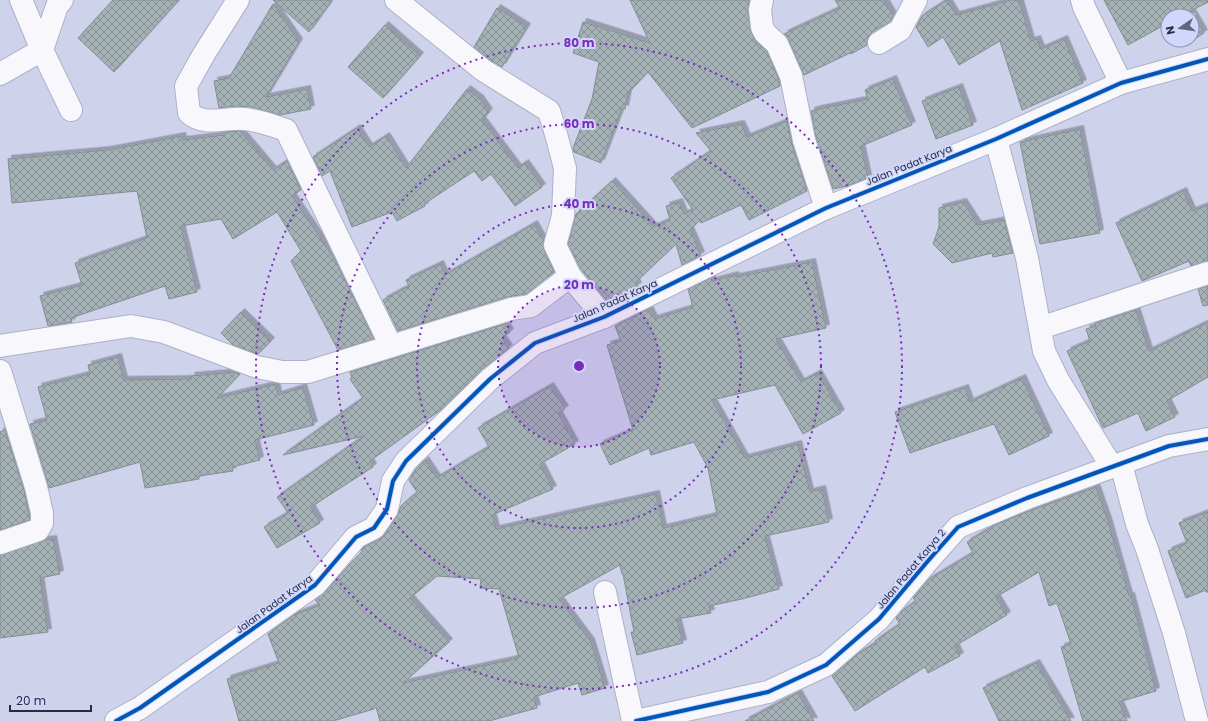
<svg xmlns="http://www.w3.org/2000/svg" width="1208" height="721" font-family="Poppins,sans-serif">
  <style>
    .building { fill: url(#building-cross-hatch); stroke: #808e92; fill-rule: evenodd; filter: url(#shadow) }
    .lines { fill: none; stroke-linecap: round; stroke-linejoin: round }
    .street-casing { stroke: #adb0c7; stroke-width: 24 }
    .street { stroke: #f8f8fc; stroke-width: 22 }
    .cycleway-casing { stroke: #d1d7fb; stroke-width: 6 }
    .cycleway { stroke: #0057b8; stroke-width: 4 }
    .ring { fill: none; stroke: #7b2cbf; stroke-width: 2; stroke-dasharray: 2 4 }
    .labels { text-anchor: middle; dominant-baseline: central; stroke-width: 4; stroke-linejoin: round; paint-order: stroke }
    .street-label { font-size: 10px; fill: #282b42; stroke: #d1d7fb }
    .centre { fill: #7b2cbf; stroke: #d1d7fb; stroke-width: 2 }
    .ring-label { font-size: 12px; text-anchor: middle; font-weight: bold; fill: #7b2cbf; stroke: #d1d7fb; stroke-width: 4; stroke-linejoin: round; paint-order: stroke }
  </style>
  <defs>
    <pattern id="building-cross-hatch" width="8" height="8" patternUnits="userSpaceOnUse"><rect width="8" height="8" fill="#a4b2b6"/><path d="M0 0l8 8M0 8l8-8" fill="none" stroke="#869196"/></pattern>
    <filter id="shadow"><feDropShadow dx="3.5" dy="-3.5" stdDeviation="0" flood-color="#0004"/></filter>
  </defs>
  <rect width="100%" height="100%" fill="#ced2eb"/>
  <g class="building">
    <path d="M 113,0 L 179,0 L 114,72 L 78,38 Z"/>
    <path d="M 273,0 L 332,0 L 309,32 Z"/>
    <path d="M 630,0 L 749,0 L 748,11 L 751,32 L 756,42 L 767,51 L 779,80 L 780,86 L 692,128 L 648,72 L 628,93 L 625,109 L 622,108 L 601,163 L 574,152 L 573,148 L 592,99 L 599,62 L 573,53 L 583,22 L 650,43 Z"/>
    <path d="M 835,0 L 884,0 L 893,16 L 891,21 L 872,32 L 868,37 L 867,45 L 851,54 L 850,53 L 804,75 L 788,39 L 784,34 L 840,8 Z"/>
    <path d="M 947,0 L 956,15 L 1011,0 L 1019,0 L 1031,41 L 1037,39 L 1041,49 L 1064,39 L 1083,83 L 1022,110 L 1000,41 L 959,65 L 943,37 L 928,47 L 916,27 L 922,16 Z"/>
    <path d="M 1104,0 L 1208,0 L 1208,2 L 1191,11 L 1204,33 L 1184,46 L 1181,40 L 1192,40 L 1192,16 L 1168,16 L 1168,23 L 1128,45 Z"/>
    <path d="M 273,4 L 299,42 L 266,97 L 307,89 L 311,109 L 280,115 L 251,107 L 236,106 L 219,108 L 214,81 L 229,78 Z"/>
    <path d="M 497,8 L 527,27 L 502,67 L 490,60 L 474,47 Z"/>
    <path d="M 385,25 L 420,56 L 383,98 L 348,67 Z"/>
    <path d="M 893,79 L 912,125 L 861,146 L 868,178 L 847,186 L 833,189 L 816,137 L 811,111 L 818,109 L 868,99 L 865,90 Z"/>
    <path d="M 959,87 L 973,125 L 936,139 L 922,101 Z"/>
    <path d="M 467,89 L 480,99 L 489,112 L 482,120 L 518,168 L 525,163 L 542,187 L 515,206 L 491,174 L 482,181 L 474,171 L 424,204 L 425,206 L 397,221 L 392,212 L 352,227 L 330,171 L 322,176 L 313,157 L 357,128 L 369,147 L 386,136 L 406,168 Z"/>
    <path d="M 787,121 L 792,144 L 807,191 L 749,220 L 741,205 L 701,223 L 700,220 L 690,230 L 701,255 L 682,265 L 676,244 L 636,282 L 638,286 L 607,301 L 581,269 L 568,244 L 576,214 L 612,181 L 654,227 L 670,220 L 666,206 L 679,202 L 684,214 L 693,210 L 671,178 L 711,151 L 696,133 L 741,124 L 747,137 Z"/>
    <path d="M 1080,129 L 1100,233 L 1040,244 L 1020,142 Z"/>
    <path d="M 240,131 L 273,170 L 287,161 L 301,190 L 292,196 L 335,260 L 374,339 L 338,350 L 291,261 L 301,251 L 277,212 L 233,239 L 221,219 L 181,226 L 197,292 L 169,299 L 165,286 L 71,318 L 72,322 L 48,326 L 40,296 L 82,285 L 75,263 L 147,238 L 137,191 L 12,203 L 8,159 L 107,150 L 182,136 L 183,140 L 224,135 L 224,132 Z"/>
    <path d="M 1183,191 L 1192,211 L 1208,205 L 1208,261 L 1191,266 L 1189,261 L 1142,281 L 1116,223 Z"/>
    <path d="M 963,202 L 978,225 L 1004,220 L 1013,253 L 993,257 L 992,253 L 952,263 L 933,244 L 939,227 L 939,208 Z"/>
    <path d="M 534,224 L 543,240 L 544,250 L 554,272 L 526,294 L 507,297 L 398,331 L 383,300 L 409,286 L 406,280 L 440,264 L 445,275 Z"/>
    <path d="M 812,262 L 826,328 L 776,339 L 801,382 L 818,373 L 841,413 L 803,434 L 775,385 L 712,400 L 745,458 L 798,444 L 810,492 L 822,489 L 829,522 L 765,536 L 779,589 L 742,599 L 709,606 L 711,613 L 677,619 L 683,643 L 637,655 L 631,632 L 634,632 L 623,574 L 622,574 L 620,565 L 559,599 L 591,642 L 605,688 L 582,695 L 578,683 L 534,697 L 537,708 L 489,721 L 380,721 L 376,707 L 374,709 L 333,721 L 239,721 L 227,679 L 279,663 L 268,634 L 294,615 L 320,605 L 315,600 L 324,593 L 350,564 L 362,552 L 361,550 L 364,547 L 380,539 L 384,535 L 397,516 L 401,506 L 417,492 L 409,480 L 416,469 L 425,460 L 437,478 L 489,447 L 478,428 L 550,386 L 565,409 L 558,413 L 575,444 L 540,464 L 553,489 L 492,515 L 496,529 L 656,494 L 663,528 L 717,515 L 708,468 L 694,442 L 651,455 L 649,448 L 610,465 L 600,444 L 633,430 L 607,345 L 621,341 L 615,326 L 649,309 L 654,319 L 693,307 L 688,289 L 711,278 L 712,281 L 735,275 L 736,277 ZM 437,576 L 481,579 L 480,588 L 499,589 L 519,658 L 403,683 L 449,642 L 410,598 Z"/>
    <path d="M 1208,286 L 1208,305 L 1203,306 L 1198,289 Z"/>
    <path d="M 1136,310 L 1149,351 L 1208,322 L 1208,377 L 1167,401 L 1175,417 L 1146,431 L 1138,413 L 1103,428 L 1067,351 L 1090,341 L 1086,329 L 1096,326 L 1095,323 Z"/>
    <path d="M 241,312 L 271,341 L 258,354 L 233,345 L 221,333 Z"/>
    <path d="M 505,324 L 510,332 L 502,338 L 509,348 L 481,370 L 442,409 L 370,461 L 373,467 L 311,507 L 320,523 L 277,548 L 264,527 L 288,513 L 277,497 L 364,436 L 283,455 L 363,398 L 350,379 L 352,378 L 350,372 Z"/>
    <path d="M 118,357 L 124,380 L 192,379 L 191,376 L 236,372 L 240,374 L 217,398 L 276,384 L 278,395 L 303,387 L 314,425 L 255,440 L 260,460 L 232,467 L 233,471 L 199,476 L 199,479 L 145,488 L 140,462 L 49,488 L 30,424 L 47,420 L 38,387 L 90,374 L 88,365 Z"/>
    <path d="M 1022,378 L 1049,436 L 1009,455 L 994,424 L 910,453 L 895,412 L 965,388 L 970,402 Z"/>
    <path d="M 5,430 L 24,490 L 30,520 L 0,530 L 0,432 Z"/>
    <path d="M 1096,487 L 1108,521 L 1129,596 L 1131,596 L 1156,691 L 1119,702 L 1127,721 L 1083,721 L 1061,647 L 1071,644 L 1057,603 L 1049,606 L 1039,572 L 996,597 L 1007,615 L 955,646 L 960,656 L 928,673 L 925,667 L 855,711 L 832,676 L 856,655 L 876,643 L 875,641 L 900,624 L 896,618 L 902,611 L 916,601 L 913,598 L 928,580 L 973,553 L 967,542 L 997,524 L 1032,510 Z"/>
    <path d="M 1208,512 L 1208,592 L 1206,592 L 1206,590 L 1186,598 L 1168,551 L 1187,543 L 1179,523 Z"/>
    <path d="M 53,539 L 60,574 L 40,578 L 48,632 L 0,638 L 0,555 L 44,540 Z"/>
    <path d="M 1036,663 L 1071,721 L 999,721 L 983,688 Z"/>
    <path d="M 798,693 L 814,721 L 745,721 Z"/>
  </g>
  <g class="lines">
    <g class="street-casing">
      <g id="street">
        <path d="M 21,0 L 42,50 L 71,110"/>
        <path d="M 238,0 L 204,54 L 186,86 L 189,113 C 205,127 226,117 244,119 C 259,120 273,126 286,130 L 391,346"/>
        <path d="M 396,0 L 483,70 L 549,111 L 556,134 L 565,168 L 563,216 L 555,245 L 570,276 L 604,317"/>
        <path d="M 762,0 L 760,10 L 762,27 L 765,33 L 777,44 L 791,76 L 804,140 L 826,208"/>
        <path d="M 1082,0 L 1084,7 L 1121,83"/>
        <path d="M 879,43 L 900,30 L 916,0"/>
        <path d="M 0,74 L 42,50 L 57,6 L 62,0"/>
        <path d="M 996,139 L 1027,258 L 1044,351 L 1058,380 L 1112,467"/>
        <path d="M 1040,328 L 1208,273"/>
        <path d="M 0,346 L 131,326 L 164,332 L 257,367 L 282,372 L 308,372 L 511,309 L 531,306 L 570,276"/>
        <path d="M 0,371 L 36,487 L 42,513 L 42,523 L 38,530 L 0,543"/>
        <path d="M 1121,464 L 1137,524 L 1147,549 L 1174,633 L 1197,721"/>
        <path d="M 605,592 L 633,721"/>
        <path d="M 116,721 L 140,708 L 315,585 L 356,537 L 374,528 L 387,509 L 393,481 L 406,461 L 490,379 L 535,343 L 604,317 L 826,208 L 996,139 L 1121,83 L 1208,59"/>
        <path d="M 636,721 L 768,692 L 826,665 L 879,619 L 927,562 L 958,527 L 1027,498 L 1169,446 L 1208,439"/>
      </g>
    </g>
    <use href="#street" class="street"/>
    <g class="cycleway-casing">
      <g id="cycleway">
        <path d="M 116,721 L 140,708 L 315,585 L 356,537 L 374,528 L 387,509 L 393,481 L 406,461 L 490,379 L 535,343 L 604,317 L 826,208 L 996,139 L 1121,83 L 1208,59"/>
        <path d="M 636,721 L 768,692 L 826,665 L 879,619 L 927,562 L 958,527 L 1027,498 L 1169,446 L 1208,439"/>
      </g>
    </g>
    <use href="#cycleway" class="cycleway"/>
  </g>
  <circle cx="579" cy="366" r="81" fill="#7b2cbf" fill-opacity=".12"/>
  <g class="ring">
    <circle cx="579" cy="366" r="81"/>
    <circle cx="579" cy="366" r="162"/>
    <circle cx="579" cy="366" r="242"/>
    <circle cx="579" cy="366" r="323"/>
  </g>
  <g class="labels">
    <g class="street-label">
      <text transform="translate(909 165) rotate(-22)">Jalan Padat Karya</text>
      <text transform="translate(615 301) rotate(-24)">Jalan Padat Karya</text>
      <text transform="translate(911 569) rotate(-50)">Jalan Padat Karya 2</text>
      <text transform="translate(274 604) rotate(-36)">Jalan Padat Karya</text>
    </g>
  </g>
  <circle cx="579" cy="366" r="6" class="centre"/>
  <g class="ring-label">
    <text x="579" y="47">80 m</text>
    <text x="579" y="128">60 m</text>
    <text x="579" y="208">40 m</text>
    <text x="579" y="289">20 m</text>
  </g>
  <g transform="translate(1180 28) rotate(257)"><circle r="19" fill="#d1d7fb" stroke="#8d92b1"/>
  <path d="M0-3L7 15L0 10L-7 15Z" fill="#62657d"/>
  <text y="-6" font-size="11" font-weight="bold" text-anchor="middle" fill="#282b42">N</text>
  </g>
  <path d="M10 705v6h81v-6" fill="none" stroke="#282b42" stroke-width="2"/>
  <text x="16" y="705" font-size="12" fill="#282b42" stroke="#d1d7fb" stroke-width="3" paint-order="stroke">20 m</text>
</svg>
